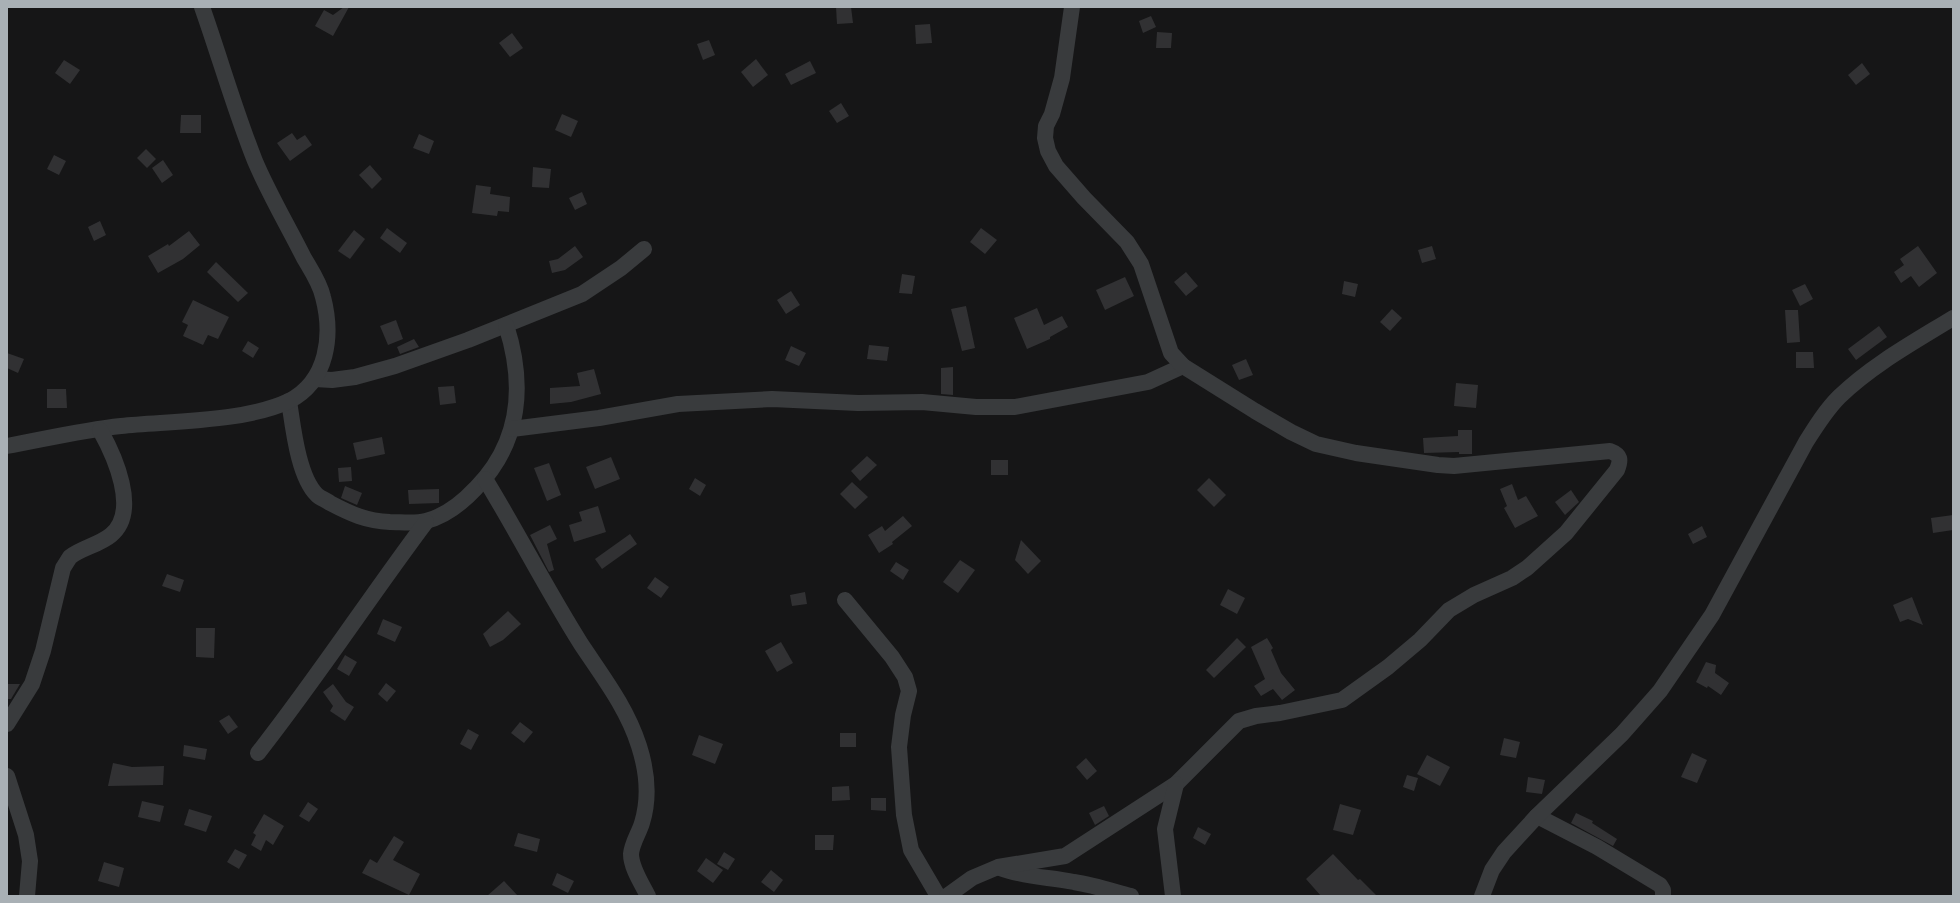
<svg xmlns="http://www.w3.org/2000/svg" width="1960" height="903" font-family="'Asap Condensed',sans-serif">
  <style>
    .building { fill: #313133 }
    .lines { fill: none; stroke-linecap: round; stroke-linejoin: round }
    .minor { stroke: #393b3d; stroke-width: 16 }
  </style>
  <rect width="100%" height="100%" fill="#161617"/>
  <g class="building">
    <path d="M 344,7 L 349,7 L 333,36 L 315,26 L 324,10 L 333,15 Z"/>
    <path d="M 836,7 L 851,7 L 853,23 L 837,24 Z"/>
    <path d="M 1151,16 L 1156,27 L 1143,33 L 1139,21 Z"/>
    <path d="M 930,24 L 932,43 L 916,44 L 915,25 Z"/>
    <path d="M 1157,32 L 1172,33 L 1171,48 L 1156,48 Z"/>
    <path d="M 512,33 L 523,48 L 510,57 L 499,43 Z"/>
    <path d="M 709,40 L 715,55 L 703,60 L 697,44 Z"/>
    <path d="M 756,59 L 768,75 L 753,87 L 741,72 Z"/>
    <path d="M 64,60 L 80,70 L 70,84 L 55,73 Z"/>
    <path d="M 810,61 L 816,73 L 791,85 L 785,74 Z"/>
    <path d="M 1862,63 L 1870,74 L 1856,85 L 1848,75 Z"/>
    <path d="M 841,103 L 849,116 L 837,123 L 829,111 Z"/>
    <path d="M 562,114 L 578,121 L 571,137 L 555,130 Z"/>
    <path d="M 181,115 L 201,115 L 201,133 L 180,133 Z"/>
    <path d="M 292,133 L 297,140 L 305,135 L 312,145 L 290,161 L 277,143 Z"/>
    <path d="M 419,134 L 434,141 L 429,154 L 413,148 Z"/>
    <path d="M 146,149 L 156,159 L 147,168 L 137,158 Z"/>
    <path d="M 54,155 L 66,161 L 59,175 L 47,169 Z"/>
    <path d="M 163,160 L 173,175 L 162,183 L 152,168 Z"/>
    <path d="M 370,165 L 382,179 L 372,189 L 359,175 Z"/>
    <path d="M 533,167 L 551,169 L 549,188 L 532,187 Z"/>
    <path d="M 476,185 L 491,187 L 490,194 L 510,197 L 509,212 L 498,211 L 497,216 L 472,213 Z"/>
    <path d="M 582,192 L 587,204 L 575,210 L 569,198 Z"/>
    <path d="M 100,221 L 106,235 L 94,241 L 88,227 Z"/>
    <path d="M 387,228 L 407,243 L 400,253 L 380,238 Z"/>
    <path d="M 981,228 L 997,240 L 985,254 L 970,242 Z"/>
    <path d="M 354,230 L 365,239 L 350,259 L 338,251 Z"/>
    <path d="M 189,231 L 200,245 L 183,259 L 158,273 L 148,256 L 168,244 L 169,246 Z"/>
    <path d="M 575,246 L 583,257 L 565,270 L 552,273 L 549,261 L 558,259 Z"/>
    <path d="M 1432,246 L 1436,259 L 1422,263 L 1418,250 Z"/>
    <path d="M 1918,246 L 1937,273 L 1919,287 L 1911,276 L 1901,283 L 1894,272 L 1904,265 L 1900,259 Z"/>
    <path d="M 216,262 L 248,293 L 238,302 L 207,272 Z"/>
    <path d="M 1186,272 L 1198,286 L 1186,296 L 1174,282 Z"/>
    <path d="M 902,274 L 915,276 L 912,294 L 899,293 Z"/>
    <path d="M 1125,277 L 1134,296 L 1105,310 L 1096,290 Z"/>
    <path d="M 1344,281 L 1358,284 L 1355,297 L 1342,294 Z"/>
    <path d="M 1805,284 L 1813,299 L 1800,306 L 1792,290 Z"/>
    <path d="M 791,291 L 800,305 L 786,314 L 777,300 Z"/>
    <path d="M 193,300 L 229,317 L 218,339 L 208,335 L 203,345 L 183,336 L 188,325 L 182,322 Z"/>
    <path d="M 966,306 L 975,348 L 962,351 L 951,309 Z"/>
    <path d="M 1037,308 L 1044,325 L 1062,316 L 1068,327 L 1050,337 L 1050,339 L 1027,349 L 1014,318 Z"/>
    <path d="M 1392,309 L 1402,318 L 1390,331 L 1380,322 Z"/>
    <path d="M 1785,310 L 1798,310 L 1800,342 L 1787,343 Z"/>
    <path d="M 396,320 L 403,339 L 388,345 L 380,326 Z"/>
    <path d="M 1879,326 L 1887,337 L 1856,360 L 1848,349 Z"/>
    <path d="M 414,339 L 419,347 L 400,354 L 397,347 Z"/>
    <path d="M 248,341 L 259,348 L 253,358 L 242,351 Z"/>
    <path d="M 869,345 L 889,347 L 887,361 L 867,359 Z"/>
    <path d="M 791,346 L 806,353 L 799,366 L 785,360 Z"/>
    <path d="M 1796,352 L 1813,352 L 1814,368 L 1796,368 Z"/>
    <path d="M 7,353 L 24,359 L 18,373 L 7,368 Z"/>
    <path d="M 1246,359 L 1253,375 L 1239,380 L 1232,365 Z"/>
    <path d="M 953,367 L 953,395 L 941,394 L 941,368 Z"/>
    <path d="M 594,369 L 601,394 L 571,402 L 550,404 L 550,388 L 580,386 L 577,373 Z"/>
    <path d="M 1456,383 L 1478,385 L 1476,408 L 1454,406 Z"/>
    <path d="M 454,386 L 456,403 L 440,405 L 438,387 Z"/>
    <path d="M 47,389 L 66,389 L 67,408 L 47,408 Z"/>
    <path d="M 1458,430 L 1472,430 L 1472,454 L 1459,454 L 1459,452 L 1424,453 L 1423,438 L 1458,436 Z"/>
    <path d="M 382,437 L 385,454 L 357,460 L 353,443 Z"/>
    <path d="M 867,456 L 877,465 L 860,481 L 851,471 Z"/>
    <path d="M 611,457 L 620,479 L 595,489 L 586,467 Z"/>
    <rect x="991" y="460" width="17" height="15"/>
    <path d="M 549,463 L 561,495 L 547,501 L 534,468 Z"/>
    <path d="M 351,467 L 352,481 L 339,482 L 338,468 Z"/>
    <path d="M 695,478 L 706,485 L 700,496 L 689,489 Z"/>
    <path d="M 1209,478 L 1226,495 L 1214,507 L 1197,490 Z"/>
    <path d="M 852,482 L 868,497 L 855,509 L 840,494 Z"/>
    <path d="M 1512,484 L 1518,500 L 1526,496 L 1538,516 L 1515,528 L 1504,508 L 1507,506 L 1500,489 Z"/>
    <path d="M 345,486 L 362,493 L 357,505 L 341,498 Z"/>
    <path d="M 439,489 L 439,503 L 409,504 L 408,490 Z"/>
    <path d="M 1571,490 L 1579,502 L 1565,515 L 1555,502 Z"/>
    <path d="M 598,506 L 606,532 L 574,542 L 569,525 L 582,521 L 579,512 Z"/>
    <path d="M 1953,515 L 1953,530 L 1933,533 L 1931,518 Z"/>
    <path d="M 903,516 L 912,526 L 892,542 L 893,544 L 879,553 L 868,535 L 882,526 L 885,531 Z"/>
    <path d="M 550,525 L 557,539 L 547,544 L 554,570 L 549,572 L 530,535 Z"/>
    <path d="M 1702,526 L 1707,537 L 1693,544 L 1688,534 Z"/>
    <path d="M 630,534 L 637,544 L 602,569 L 595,559 Z"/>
    <path d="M 1021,540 L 1041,561 L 1028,574 L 1015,560 Z"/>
    <path d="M 960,560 L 975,570 L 958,593 L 943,582 Z"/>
    <path d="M 896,562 L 909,570 L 903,580 L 890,571 Z"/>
    <path d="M 167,574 L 184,580 L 180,592 L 162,586 Z"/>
    <path d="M 655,577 L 669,587 L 661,598 L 647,588 Z"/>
    <path d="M 1228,589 L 1245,598 L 1237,614 L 1220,605 Z"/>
    <path d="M 805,592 L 807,604 L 792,606 L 790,595 Z"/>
    <path d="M 1912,597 L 1923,625 L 1908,619 L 1900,622 L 1893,605 Z"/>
    <path d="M 508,611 L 521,624 L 503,640 L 490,647 L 483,634 Z"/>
    <path d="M 383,619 L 402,627 L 395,642 L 377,634 Z"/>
    <path d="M 196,628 L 215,628 L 214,658 L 196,657 Z"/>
    <path d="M 1237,638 L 1246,647 L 1214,678 L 1206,670 Z"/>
    <path d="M 1267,638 L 1273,648 L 1271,650 L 1281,673 L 1295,690 L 1282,700 L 1273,689 L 1261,696 L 1254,686 L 1265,679 L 1251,647 Z"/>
    <path d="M 781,642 L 793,663 L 777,672 L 765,651 Z"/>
    <path d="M 345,655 L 357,662 L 349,676 L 337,669 Z"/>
    <path d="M 1706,662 L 1716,665 L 1715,673 L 1729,683 L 1721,695 L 1708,686 L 1707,688 L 1696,682 Z"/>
    <path d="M 386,683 L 396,691 L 387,702 L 378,694 Z"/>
    <path d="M 7,684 L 20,684 L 11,699 L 7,699 Z"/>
    <path d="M 333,684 L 346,702 L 354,707 L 345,721 L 330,711 L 333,706 L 323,692 Z"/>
    <path d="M 229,715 L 238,727 L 228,734 L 219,721 Z"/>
    <path d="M 520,722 L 533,732 L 524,743 L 511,733 Z"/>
    <path d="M 468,729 L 479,735 L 471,750 L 460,744 Z"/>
    <rect x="840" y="733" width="16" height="14"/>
    <path d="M 699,735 L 723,744 L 715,764 L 692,755 Z"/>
    <path d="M 1504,738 L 1520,742 L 1516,758 L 1500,755 Z"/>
    <path d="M 184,745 L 207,749 L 205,760 L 183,756 Z"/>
    <path d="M 1692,753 L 1707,760 L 1697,783 L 1681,777 Z"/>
    <path d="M 1427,755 L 1450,767 L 1440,786 L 1417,774 Z"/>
    <path d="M 1086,758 L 1097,771 L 1087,780 L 1076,767 Z"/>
    <path d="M 113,763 L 132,767 L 164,766 L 163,785 L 108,786 Z"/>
    <path d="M 1407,775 L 1418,778 L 1414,791 L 1403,787 Z"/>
    <path d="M 1528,777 L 1545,780 L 1542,794 L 1526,792 Z"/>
    <path d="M 849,786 L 850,800 L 832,801 L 832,787 Z"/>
    <path d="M 871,798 L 886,798 L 886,811 L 871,810 Z"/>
    <path d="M 142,801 L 164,806 L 160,822 L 138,817 Z"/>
    <path d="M 308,802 L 318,809 L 309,822 L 299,816 Z"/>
    <path d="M 1340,804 L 1361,810 L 1353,835 L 1333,830 Z"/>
    <path d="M 1104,806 L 1109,816 L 1095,825 L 1089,813 Z"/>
    <path d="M 189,809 L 212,816 L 206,832 L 184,825 Z"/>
    <path d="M 1576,813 L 1593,821 L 1592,823 L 1617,839 L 1613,846 L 1571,823 Z"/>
    <path d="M 264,814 L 284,826 L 273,845 L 266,840 L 261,851 L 251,845 L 256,835 L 253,833 Z"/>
    <path d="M 1198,827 L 1211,834 L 1205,845 L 1193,838 Z"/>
    <path d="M 518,833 L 540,839 L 537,852 L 514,846 Z"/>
    <path d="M 815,835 L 834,835 L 833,850 L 815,850 Z"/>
    <path d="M 394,836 L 404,842 L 393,860 L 420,874 L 409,895 L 362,873 L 370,859 L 377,863 Z"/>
    <path d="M 235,849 L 247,855 L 239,869 L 227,862 Z"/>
    <path d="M 724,852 L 735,859 L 728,870 L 717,864 Z"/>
    <path d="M 1333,854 L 1358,880 L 1360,879 L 1377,896 L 1321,896 L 1306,879 Z"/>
    <path d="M 706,858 L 723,870 L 713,883 L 697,871 Z"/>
    <path d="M 104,862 L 124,868 L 119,887 L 98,881 Z"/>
    <path d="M 771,870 L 783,880 L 774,892 L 761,882 Z"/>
    <path d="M 557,873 L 574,881 L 568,893 L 552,885 Z"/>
    <path d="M 504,881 L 518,896 L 487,896 Z"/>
  </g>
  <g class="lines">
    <g class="minor">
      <path d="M 315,379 L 332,380 L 355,377 L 395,366 L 468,340 L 582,294 L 621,268 L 644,249"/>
      <path d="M 289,401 C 293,426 298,477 317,495 C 320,498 326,500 330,503 C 351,514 366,521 390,522 C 401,522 415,524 426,521 C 446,516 462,503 476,488 C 521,442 525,384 506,325"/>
      <path d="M 512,429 L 599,418 L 678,404 L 772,399 L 858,403 L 922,402 L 976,407 L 1015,407 L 1148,382 L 1183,366"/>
      <path d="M 7,446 C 45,439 83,430 121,426 C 170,421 245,422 289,401 C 328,381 333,335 323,297 C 320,283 311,270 304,258 C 288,226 269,194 255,161 C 235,111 220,58 202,7"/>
      <path d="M 485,479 C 518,533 547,590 581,644 C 603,677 627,708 639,746 C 647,771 650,797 642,823 C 639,833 632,843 631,854 C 631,868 642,884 648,896"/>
      <path d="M 845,600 L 892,657 L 905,677 L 909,691 L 903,715 L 899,747 L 904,815 L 911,850 L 938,896"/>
      <path d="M 7,724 L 32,684 L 43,651 L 63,568 C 65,565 68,560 70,557 C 81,548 99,545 111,535 C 140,511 114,455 100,430"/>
      <path d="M 258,753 C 317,678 369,598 426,522"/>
      <path d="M 7,776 L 26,835 L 30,861 L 27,896"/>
      <path d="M 1537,816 L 1597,847 L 1660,885 L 1663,890 L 1663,896"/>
      <path d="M 1000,868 C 1024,877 1048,877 1074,882 C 1093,885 1112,891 1131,896"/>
      <path d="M 947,896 L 972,878 L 998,867 L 1065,856 L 1176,784 L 1239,721 L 1256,716 L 1280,713 L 1342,700 L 1388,667 L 1420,640 L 1449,610 L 1474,595 L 1512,578 L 1527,568 L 1566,533 L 1617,470 C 1621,460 1621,455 1610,451 L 1454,466 L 1438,465 L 1356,453 L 1316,444 L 1291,432 L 1255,411 L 1183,366 L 1171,353 L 1141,264 L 1127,242 L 1084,198 L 1056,166 L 1048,151 L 1045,138 L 1046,126 L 1052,114 L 1062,78 L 1072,7"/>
      <path d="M 1173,896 L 1165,829 L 1176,784"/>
      <path d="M 1482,896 L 1492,870 L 1504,852 L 1537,816 L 1622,734 L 1660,691 L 1712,615 L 1806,442 C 1816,426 1826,410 1839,397 C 1872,365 1914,342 1953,318"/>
    </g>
  </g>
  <rect width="1960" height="903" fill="none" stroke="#a9b0b5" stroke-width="16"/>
</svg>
